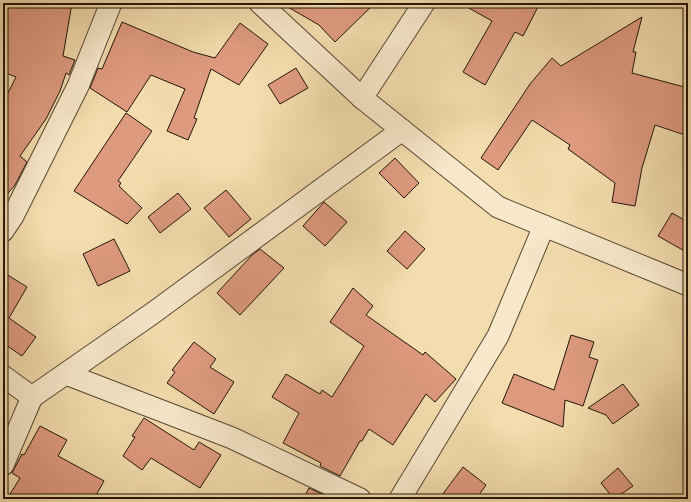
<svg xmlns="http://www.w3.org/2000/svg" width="691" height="502" font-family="'Libre Bodoni',serif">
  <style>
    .building { fill: #de9a7f; stroke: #23150b }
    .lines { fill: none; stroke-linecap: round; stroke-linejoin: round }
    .minor-casing { stroke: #574734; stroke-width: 23 }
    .minor { stroke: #f7e8ca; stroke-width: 21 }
  </style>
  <rect width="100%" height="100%" fill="#f3dcad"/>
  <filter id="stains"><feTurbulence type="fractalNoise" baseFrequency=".005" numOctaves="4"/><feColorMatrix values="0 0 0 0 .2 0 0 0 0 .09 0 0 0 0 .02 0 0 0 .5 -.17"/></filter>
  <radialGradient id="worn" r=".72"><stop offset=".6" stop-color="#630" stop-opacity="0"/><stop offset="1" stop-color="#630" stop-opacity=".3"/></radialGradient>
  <g class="building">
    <path d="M 7,3 L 72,3 L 63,56 L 75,60 L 69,75 L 66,73 L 60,91 L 46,119 L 20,156 L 27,162 L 15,185 L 3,199 L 3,103 L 16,77 L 3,72 L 3,14 Z"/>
    <path d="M 281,3 L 375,3 L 335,42 L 319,25 Z"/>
    <path d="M 460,3 L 540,3 L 523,36 L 515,32 L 485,85 L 463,72 L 492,21 Z"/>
    <path d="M 642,17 L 633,52 L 636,52 L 632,73 L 688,88 L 688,136 L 655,125 L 642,168 L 635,206 L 612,202 L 615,183 L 568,149 L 570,145 L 532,120 L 498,170 L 481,158 L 530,84 L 552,58 L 561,66 Z"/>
    <path d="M 122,22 L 193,52 L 215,58 L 240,23 L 268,44 L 239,85 L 211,69 L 194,118 L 197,119 L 188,140 L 167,131 L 185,89 L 151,75 L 127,112 L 90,88 L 98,68 L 102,69 Z"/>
    <path d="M 296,68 L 308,88 L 280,104 L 268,85 Z"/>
    <path d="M 126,113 L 152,131 L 118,181 L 121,183 L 119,186 L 142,208 L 127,224 L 74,191 Z"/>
    <path d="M 395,158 L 419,183 L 404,198 L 379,173 Z"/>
    <path d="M 226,190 L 251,219 L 229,237 L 204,208 Z"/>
    <path d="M 178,193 L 191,209 L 160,233 L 148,217 Z"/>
    <path d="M 324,202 L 347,222 L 325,246 L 303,226 Z"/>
    <path d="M 672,213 L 688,222 L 688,253 L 658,236 Z"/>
    <path d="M 405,231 L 425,249 L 407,269 L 387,251 Z"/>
    <path d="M 114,239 L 130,271 L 98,286 L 83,254 Z"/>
    <path d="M 260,249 L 284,268 L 240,315 L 217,293 L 252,255 Z"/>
    <path d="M 3,272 L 27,287 L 9,318 L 36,337 L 22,356 L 3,343 Z"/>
    <path d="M 353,288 L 373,306 L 366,315 L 423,355 L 425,352 L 456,379 L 435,402 L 426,394 L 393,445 L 369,429 L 362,441 L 360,441 L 340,476 L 320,466 L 321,463 L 283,443 L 299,413 L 272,397 L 286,374 L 320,394 L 322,390 L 332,397 L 364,346 L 330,322 Z"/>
    <path d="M 571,335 L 594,342 L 589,357 L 598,360 L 583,406 L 565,400 L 563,427 L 502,403 L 514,374 L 554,390 Z"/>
    <path d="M 194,342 L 216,359 L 210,367 L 234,382 L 214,414 L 167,383 L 175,372 L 172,370 Z"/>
    <path d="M 623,384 L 639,405 L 613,424 L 606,415 L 588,408 Z"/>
    <path d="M 144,418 L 194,450 L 199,442 L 221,455 L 200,488 L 151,458 L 142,470 L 123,456 L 135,437 L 132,436 Z"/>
    <path d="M 40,426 L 67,440 L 58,456 L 104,481 L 94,499 L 7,499 L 20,478 L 12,473 L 22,454 L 24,455 Z"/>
    <path d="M 463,467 L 486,485 L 476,499 L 439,499 Z"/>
    <path d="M 618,468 L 633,486 L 614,499 L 601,483 Z"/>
    <path d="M 309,488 L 328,497 L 326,499 L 303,499 Z"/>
  </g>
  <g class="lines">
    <g class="minor-casing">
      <g id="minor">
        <path d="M 260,3 L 362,98 L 498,207 L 688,285"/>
        <path d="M 362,98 L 424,3"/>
        <path d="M 3,231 L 13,216 L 78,86 L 111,3"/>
        <path d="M 66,374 L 232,438 L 360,499"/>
        <path d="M 3,376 L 32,397"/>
        <path d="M 3,465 L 32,397 L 153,313 L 402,130"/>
        <path d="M 400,499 L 498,336 L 544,226"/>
      </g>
    </g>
    <use href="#minor" class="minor"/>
  </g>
  <rect width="691" height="502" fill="none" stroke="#f3dcad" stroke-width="16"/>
  <rect x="4" y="4" width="683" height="494" fill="none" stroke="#23150b" stroke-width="2"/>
  <rect x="8" y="8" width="675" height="486" fill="none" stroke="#23150b"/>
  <rect width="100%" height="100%" filter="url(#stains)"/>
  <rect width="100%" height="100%" fill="url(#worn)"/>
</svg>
